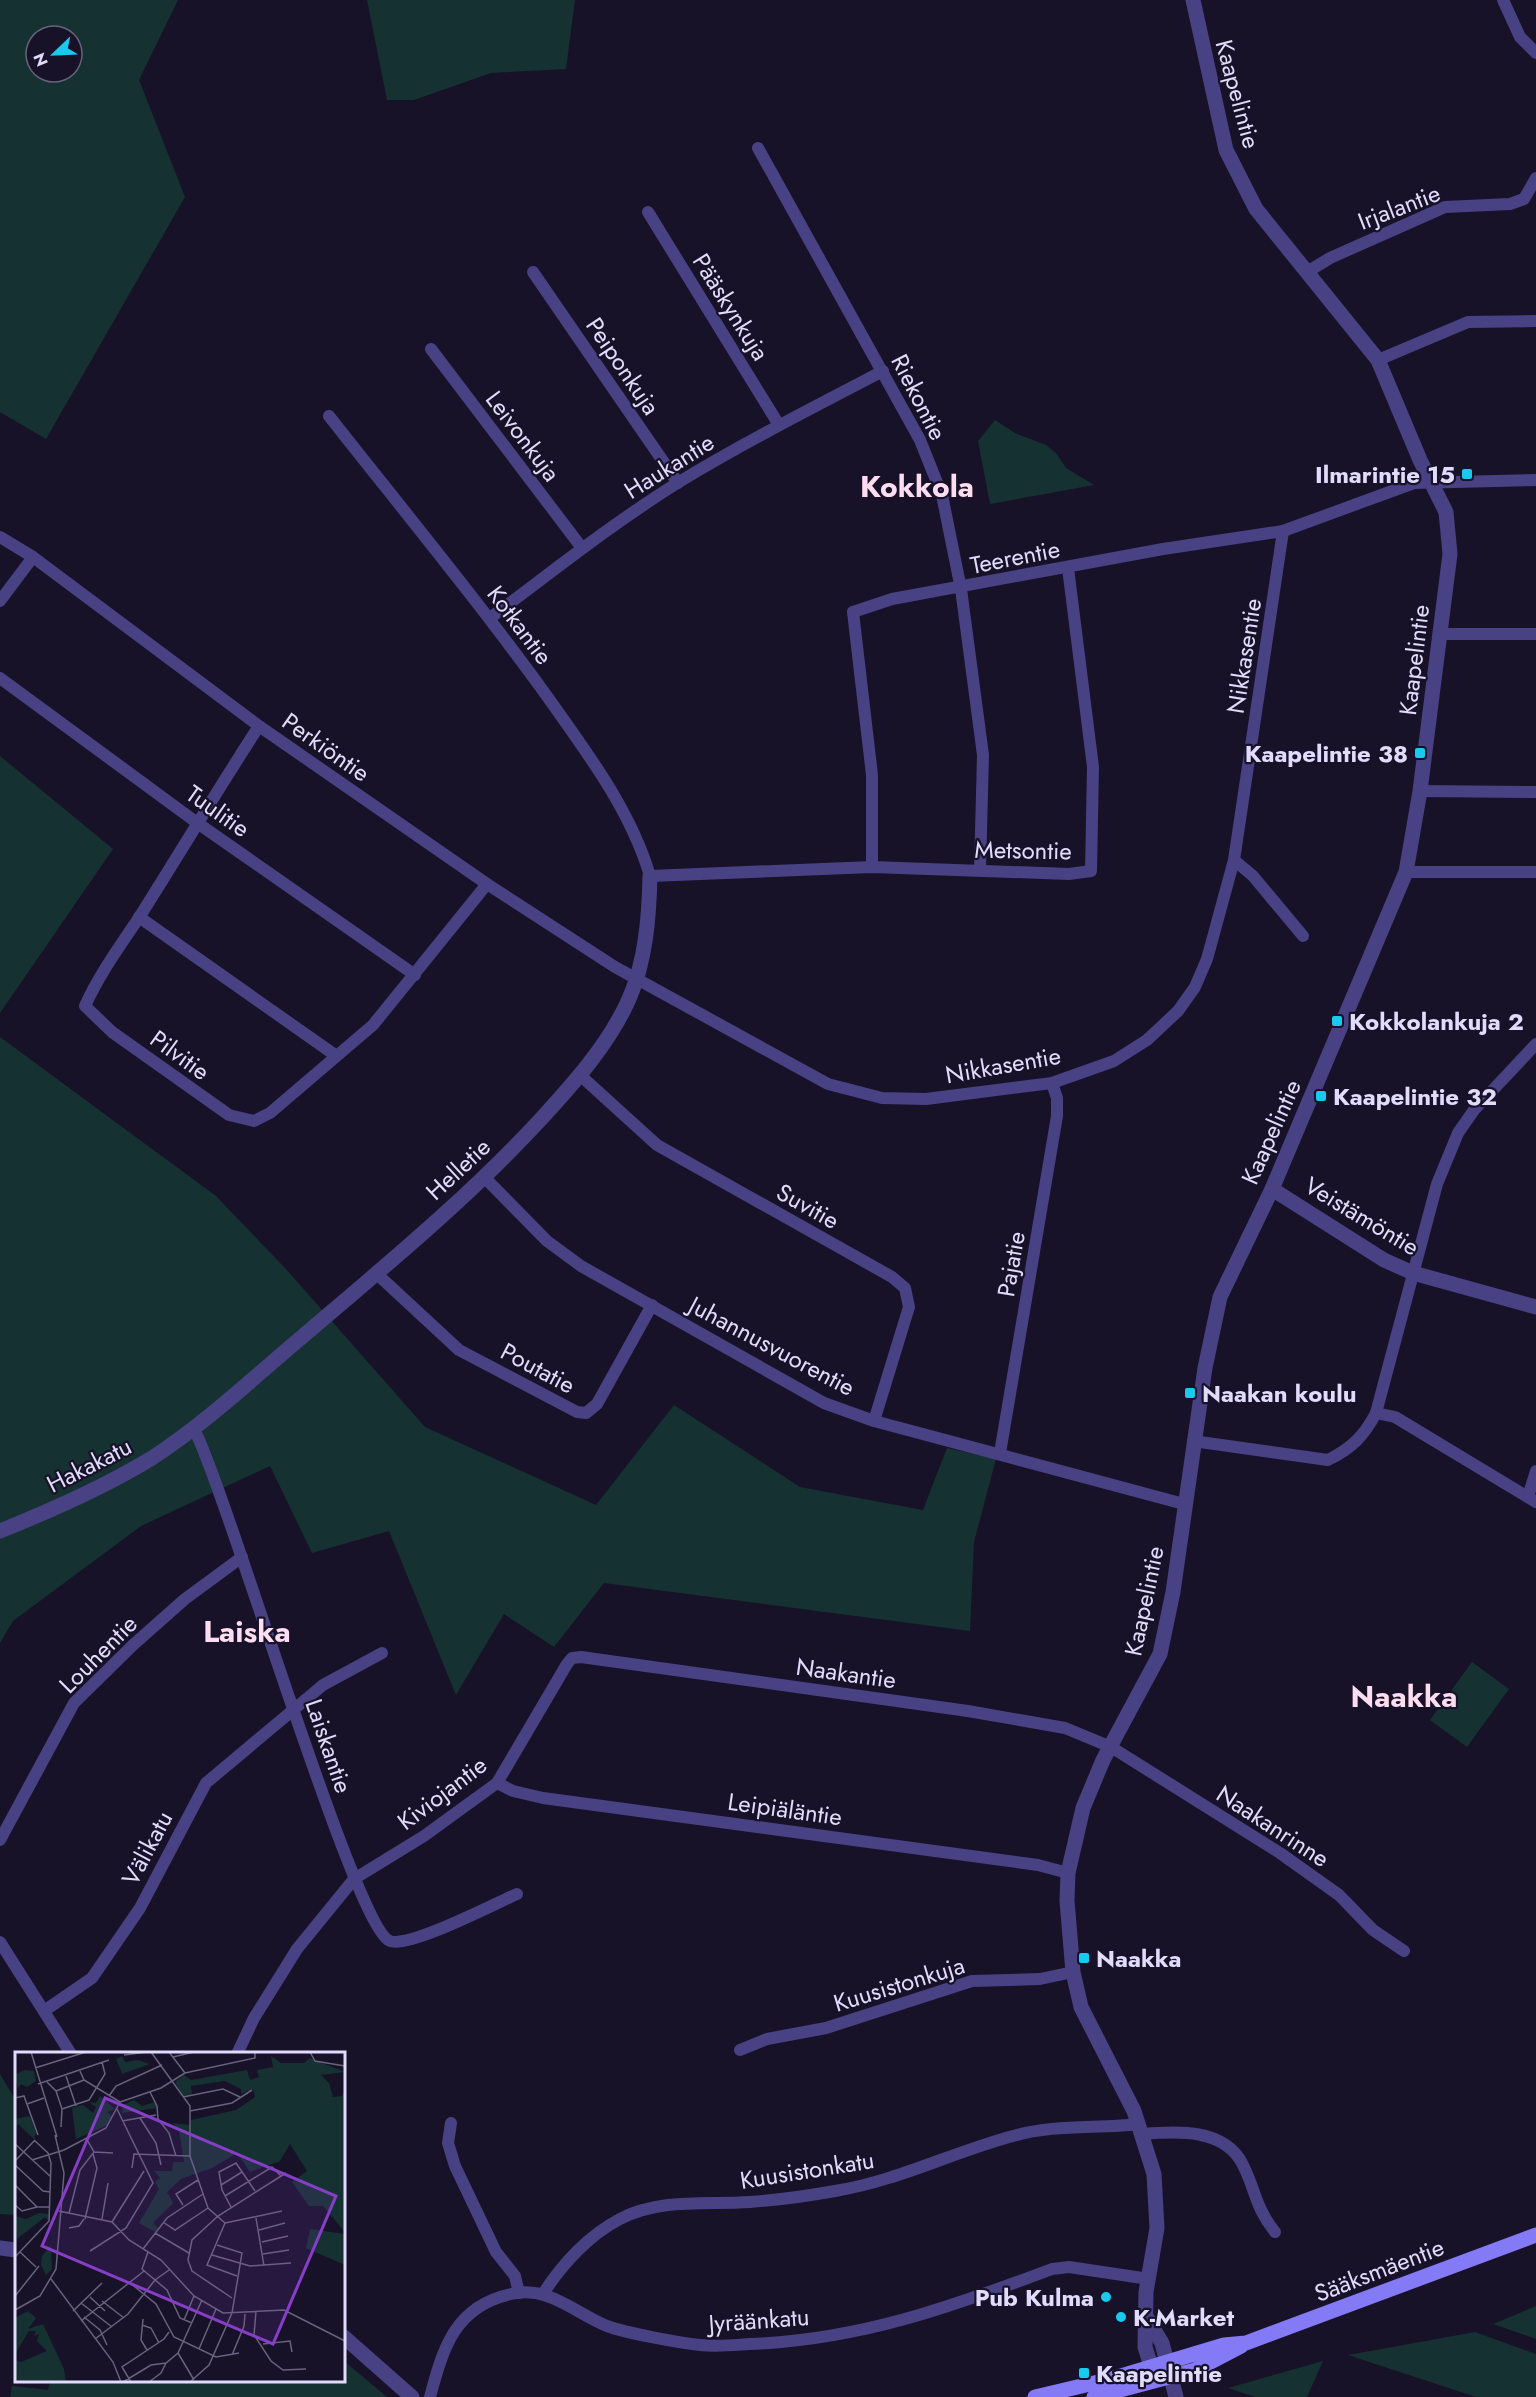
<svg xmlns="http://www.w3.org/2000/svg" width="1536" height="2397" font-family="Jost,sans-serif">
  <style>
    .green { fill: #163131; fill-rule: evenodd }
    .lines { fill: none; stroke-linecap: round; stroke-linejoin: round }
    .minor { stroke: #484183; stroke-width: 12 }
    .tertiary { stroke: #484183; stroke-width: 15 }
    .secondary { stroke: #857af5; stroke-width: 15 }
    .poi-dot { fill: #16cbee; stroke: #171228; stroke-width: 2 }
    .labels { text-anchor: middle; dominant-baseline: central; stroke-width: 4.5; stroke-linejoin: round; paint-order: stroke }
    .street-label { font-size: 24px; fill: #e1dcfc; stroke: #171228 }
    .poi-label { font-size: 24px; font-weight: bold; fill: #e1dcfc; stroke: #171228; text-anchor: start }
    .district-label { font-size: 30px; font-weight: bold; fill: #fdddef; stroke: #171228 }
    .inset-road { fill: none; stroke: #68637d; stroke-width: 1.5 }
    .view { fill: #853ec5; fill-opacity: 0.15; stroke: #853ec5; stroke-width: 3 }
    .inset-edge { fill: none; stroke: #e1dcfc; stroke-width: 3 }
  </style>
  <rect width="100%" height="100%" fill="#171228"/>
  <g class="green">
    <path d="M 0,0 L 178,0 L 139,80 L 185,197 L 46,439 L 0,412 ZM 36,36 L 72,36 L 72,72 L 36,72 Z"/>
    <path d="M 367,0 L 575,0 L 566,69 L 491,73 L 414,100 L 387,100 Z"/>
    <path d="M 995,420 L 1015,433 L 1046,445 L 1056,453 L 1066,468 L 1094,485 L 990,504 L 978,441 Z"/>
    <path d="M 0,756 L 113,849 L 0,1013 Z"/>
    <path d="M 0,1037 L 216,1196 L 286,1269 L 425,1427 L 596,1505 L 674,1405 L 800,1487 L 923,1510 L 947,1448 L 996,1459 L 974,1542 L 970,1631 L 604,1583 L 554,1647 L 504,1614 L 456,1695 L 389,1531 L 312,1553 L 270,1466 L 141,1526 L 13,1621 L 0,1643 Z"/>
    <path d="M 1472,1662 L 1509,1689 L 1467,1747 L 1430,1720 Z"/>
    <path d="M 0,2074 L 16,2101 L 16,2215 L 0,2214 Z"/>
    <path d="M 1536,2306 L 1536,2339 L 1493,2324 Z"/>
    <path d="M 1475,2332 L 1536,2354 L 1536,2397 L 1476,2397 L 1348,2355 Z"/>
    <path d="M 344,2361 L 387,2397 L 10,2397 L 12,2386 L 48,2390 L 50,2381 L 344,2380 Z"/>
    <path d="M 1323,2361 L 1307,2397 L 1255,2397 L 1228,2388 Z"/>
  </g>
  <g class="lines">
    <g class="minor">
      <path d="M 1503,0 L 1520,37 L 1536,53"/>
      <path d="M 758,148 L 920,440 L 942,495 L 961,589 L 983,755 L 980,870"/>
      <path d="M 648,212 L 779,425"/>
      <path d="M 533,272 L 678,483"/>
      <path d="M 1307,272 L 1330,258 L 1445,207 L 1510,204 L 1524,199 L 1536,178"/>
      <path d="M 431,349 L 582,548"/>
      <path d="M 1378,360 L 1468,322 L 1536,321"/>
      <path d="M 329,416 C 403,510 479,602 549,699 C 588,754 631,811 650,876 L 872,867 L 1069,874 L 1091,871 L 1093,767 L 1068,568"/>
      <path d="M 0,537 L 33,557 L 259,726 L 487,884 L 615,967 L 828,1084 L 882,1098 L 926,1099 L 1052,1083 L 1114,1061 L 1147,1040 L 1178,1011 L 1195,987 L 1207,959 L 1234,860 L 1283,531"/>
      <path d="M 0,601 L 33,557"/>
      <path d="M 490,618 C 552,572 613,523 679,482 C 745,442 814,407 883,371"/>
      <path d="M 1440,634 L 1536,634"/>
      <path d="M 0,678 L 196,822 L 415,975"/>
      <path d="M 259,726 C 218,789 180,853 140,916 C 120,946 100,973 85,1006 L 112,1032 L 229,1115 L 254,1121 L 270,1113 L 373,1025 L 487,884"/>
      <path d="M 1420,791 L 1536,792"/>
      <path d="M 1234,860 L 1253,876 L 1303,936"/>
      <path d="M 872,867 L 872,775 L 853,612 L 892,599 L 1163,549 L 1283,531 L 1414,483 L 1536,480"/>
      <path d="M 1406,872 L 1536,872"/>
      <path d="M 139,917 L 335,1055"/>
      <path d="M 581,1076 L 657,1145 L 892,1277 L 905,1288 L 909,1307 L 874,1421"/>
      <path d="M 484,1177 L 547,1241 L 581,1266 L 824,1403 L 874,1421 L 1184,1504"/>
      <path d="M 377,1274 L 459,1350 L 577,1412 L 586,1413 L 597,1404 L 652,1305"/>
      <path d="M 1376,1413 L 1395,1417 L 1536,1502"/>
      <path d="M 194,1429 C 228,1495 355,1928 390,1941 C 410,1948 494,1904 517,1894"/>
      <path d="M 1193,1441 L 1328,1460 C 1352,1448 1364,1436 1376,1413 L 1437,1184 L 1458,1133 L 1474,1110 L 1536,1044"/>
      <path d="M 1000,1453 L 1057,1116 L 1057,1098 L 1052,1083"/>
      <path d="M 1528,1497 L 1536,1471"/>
      <path d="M 497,1783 L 513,1791 L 543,1798 L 1038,1865 L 1068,1873"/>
      <path d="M 0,1840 L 74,1703 L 133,1645 L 185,1599 L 242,1557"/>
      <path d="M 0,1942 L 71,2054"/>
      <path d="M 44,2011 L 92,1978 L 140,1908 L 206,1783 L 323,1685 L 382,1653"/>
      <path d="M 740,2050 L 767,2039 L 826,2028 L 972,1981 L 1040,1979 L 1073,1972"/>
      <path d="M 237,2054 L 254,2018 L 297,1949 L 354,1879 L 424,1836 L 497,1783 L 567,1664 L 572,1658 L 581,1657 L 968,1711 L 1065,1728 L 1111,1747 L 1280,1853 L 1339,1895 L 1373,1930 L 1404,1951"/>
      <path d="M 451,2123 L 448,2143 L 455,2166 L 496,2252 L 515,2276 L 519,2293"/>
      <path d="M 1143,2134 C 1177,2131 1225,2128 1243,2165 C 1256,2191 1255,2207 1275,2232"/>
      <path d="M 543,2294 C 562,2264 589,2235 620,2219 C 660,2198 706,2205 750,2202 C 778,2200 807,2196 835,2191 C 897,2181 953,2152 1013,2136 C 1054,2124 1097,2129 1139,2124"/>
      <path d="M 430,2397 C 443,2348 455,2306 511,2294 C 548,2285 575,2313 607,2326 C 626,2333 680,2343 700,2345 C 717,2347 734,2345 750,2344 C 859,2340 951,2307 1052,2269 L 1069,2267 L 1149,2279"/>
    </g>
    <g class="tertiary">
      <path d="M 1272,1189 L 1384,1260 L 1413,1273 L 1536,1307"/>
      <path d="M 0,1531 C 50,1511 106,1486 152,1458 C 206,1423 253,1378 302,1337 C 384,1267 468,1198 541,1119 C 574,1083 609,1044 629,999 C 646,960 649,917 650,876"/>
      <path d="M 0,2248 L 16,2250"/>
      <path d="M 1147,2318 L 1162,2343 L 1176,2397"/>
      <path d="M 344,2337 L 412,2397"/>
      <path d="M 1161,2374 L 1151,2366 L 1145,2347 L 1146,2292 L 1157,2228 L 1154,2174 L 1134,2111 L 1081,2007 L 1073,1972 L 1067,1901 L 1068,1873 L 1083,1808 L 1103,1760 L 1160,1654 L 1173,1592 L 1205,1368 L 1220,1297 L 1272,1189 L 1406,872 L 1420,791 L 1450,554 L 1446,512 L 1420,460 L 1378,360 L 1256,209 L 1226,150 L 1193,0"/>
    </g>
    <g class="secondary">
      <path d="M 1035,2397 L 1111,2379 L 1224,2345 L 1246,2343 L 1536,2235"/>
      <path d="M 1094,2397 L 1195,2370 L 1241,2346"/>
    </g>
  </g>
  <g class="poi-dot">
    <rect x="1461" y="468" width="12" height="12" rx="3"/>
    <rect x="1414" y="747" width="12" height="12" rx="3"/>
    <rect x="1331" y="1015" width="12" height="12" rx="3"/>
    <rect x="1315" y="1090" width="12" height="12" rx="3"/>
    <rect x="1184" y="1387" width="12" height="12" rx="3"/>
    <rect x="1078" y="1952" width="12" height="12" rx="3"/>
    <circle cx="1106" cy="2297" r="6"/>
    <circle cx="1121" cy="2317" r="6"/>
    <rect x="1078" y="2367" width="12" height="12" rx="3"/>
  </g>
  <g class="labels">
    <g class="street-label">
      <text transform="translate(1238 94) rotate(75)">Kaapelintie</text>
      <text transform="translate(1399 207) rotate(-21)">Irjalantie</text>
      <text transform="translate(731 307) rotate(58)">Pääskynkuja</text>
      <text transform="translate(623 366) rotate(56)">Peiponkuja</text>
      <text transform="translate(919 397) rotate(63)">Riekontie</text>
      <text transform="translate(523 436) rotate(53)">Leivonkuja</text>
      <text transform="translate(669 466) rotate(-32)">Haukantie</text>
      <text transform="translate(1015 557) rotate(-11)">Teerentie</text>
      <text transform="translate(520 625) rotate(53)">Kotkantie</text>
      <text transform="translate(1244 656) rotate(-81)">Nikkasentie</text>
      <text transform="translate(1414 660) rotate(-83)">Kaapelintie</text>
      <text transform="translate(326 747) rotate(35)">Perkiöntie</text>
      <text transform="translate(218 811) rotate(35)">Tuulitie</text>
      <text transform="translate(1023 850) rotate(1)">Metsontie</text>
      <text transform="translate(180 1055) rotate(36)">Pilvitie</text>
      <text transform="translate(1003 1065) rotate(-10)">Nikkasentie</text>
      <text transform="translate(1271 1132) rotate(-66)">Kaapelintie</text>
      <text transform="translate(458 1169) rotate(-43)">Helletie</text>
      <text transform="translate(808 1206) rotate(29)">Suvitie</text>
      <text transform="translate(1362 1216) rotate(31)">Veistämöntie</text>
      <text transform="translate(1011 1264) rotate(-80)">Pajatie</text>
      <text transform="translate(772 1346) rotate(28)">Juhannusvuorentie</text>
      <text transform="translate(538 1368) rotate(28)">Poutatie</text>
      <text transform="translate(89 1465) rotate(-27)">Hakakatu</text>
      <text transform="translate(1144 1601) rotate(-78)">Kaapelintie</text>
      <text transform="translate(98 1654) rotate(-45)">Louhentie</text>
      <text transform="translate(846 1673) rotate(8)">Naakantie</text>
      <text transform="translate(329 1746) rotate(71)">Laiskantie</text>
      <text transform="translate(442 1793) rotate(-37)">Kiviojantie</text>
      <text transform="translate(785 1809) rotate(8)">Leipiäläntie</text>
      <text transform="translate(1273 1826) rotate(33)">Naakanrinne</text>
      <text transform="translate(147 1848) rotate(-62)">Välikatu</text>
      <text transform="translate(899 1984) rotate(-17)">Kuusistonkuja</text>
      <text transform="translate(807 2170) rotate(-9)">Kuusistonkatu</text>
      <text transform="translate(1379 2270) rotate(-21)">Sääksmäentie</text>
      <text transform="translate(759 2320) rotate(-4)">Jyräänkatu</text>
    </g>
    <g class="poi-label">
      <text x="1455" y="474" text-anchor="end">Ilmarintie 15</text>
      <text x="1408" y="753" text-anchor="end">Kaapelintie 38</text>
      <text x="1349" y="1021">Kokkolankuja 2</text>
      <text x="1333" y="1096">Kaapelintie 32</text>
      <text x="1202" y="1393">Naakan koulu</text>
      <text x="1096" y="1958">Naakka</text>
      <text x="1094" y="2297" text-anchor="end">Pub Kulma</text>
      <text x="1133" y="2317">K-Market</text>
      <text x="1096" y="2373">Kaapelintie</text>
    </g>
    <g class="district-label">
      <text x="917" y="486">Kokkola</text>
      <text x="247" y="1631">Laiska</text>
      <text x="1404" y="1696">Naakka</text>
    </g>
  </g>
  <g transform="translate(15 2052)">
    <rect width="330" height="330" fill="#171228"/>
    <path d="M 107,4 L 110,10 L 123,8 L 135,12 L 107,22 L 101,7 ZM 256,4 L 266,11 L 289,11 L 295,6 L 330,20 L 306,23 L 314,31 L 318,45 L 327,44 L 330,38 L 330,180 L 308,154 L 294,154 L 277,130 L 292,119 L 275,92 L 265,109 L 235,120 L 222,101 L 197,116 L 166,127 L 152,140 L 158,151 L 138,171 L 143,176 L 140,180 L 124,171 L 144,137 L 140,130 L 145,126 L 139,119 L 157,119 L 158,110 L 169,110 L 164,79 L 158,71 L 176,73 L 176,68 L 221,58 L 240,45 L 238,37 L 226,42 L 226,37 L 210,29 L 176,34 L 177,42 L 168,44 L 160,30 L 169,23 L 176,28 L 232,18 L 235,28 L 244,25 L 242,18 L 258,15 ZM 9,18 L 19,19 L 21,29 L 12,35 L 6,32 L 3,37 L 0,23 ZM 85,44 L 100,57 L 92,60 L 97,64 L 93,73 L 61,87 L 57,56 L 68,53 L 78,61 L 81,55 L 74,50 L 81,51 ZM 119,48 L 127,54 L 140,50 L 142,56 L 107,61 L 108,53 ZM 15,64 L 21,81 L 19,87 L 3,72 L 0,75 L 0,67 ZM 24,161 L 34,162 L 33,168 L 30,165 L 2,187 L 0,164 L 11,167 ZM 295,177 L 330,182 L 330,213 L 291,196 ZM 36,193 L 37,217 L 31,223 L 26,213 L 27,204 ZM 13,259 L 21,266 L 13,277 L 28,272 L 49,317 L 51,330 L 0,330 L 0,308 L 6,310 L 32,299 L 22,289 L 24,282 L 19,284 L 21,279 L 14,279 L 0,302 L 0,266 Z" fill="#163131"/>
    <path class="inset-road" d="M 16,0 L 42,85M 136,0 L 175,54 L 175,104 L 193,156 L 210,171M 154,0 L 170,21M 295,0 L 300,9 L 330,14M 109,3 L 132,0M 158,5 L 179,0M 20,16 L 71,0M 65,19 L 69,28 L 105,50M 170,21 L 240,6 L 240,0M 51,24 L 61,54M 32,30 L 41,39 L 47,57 L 46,75M 23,32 L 94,8M 41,39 L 69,28M 135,40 L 142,54 L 143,67 L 154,81 L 161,104M 94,44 L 101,34 L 147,13M 168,45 L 208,37 L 225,45M 0,46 L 9,44 L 23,83M 105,50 L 146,36 L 170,21M 12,52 L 29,46M 47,57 L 74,48 L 90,22 L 87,10M 175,59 L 217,51 L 237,38M 125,66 L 141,91 L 146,113M 107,69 L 141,63M 0,92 L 36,125M 79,100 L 98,101M 17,108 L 49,98 L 91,76 L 105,50M 0,109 L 20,88M 0,113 L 28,139 L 35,140M 117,116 L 119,102 L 175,104M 0,133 L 22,155 L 35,155M 206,133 L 227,120M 210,144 L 257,115 L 266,124M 0,153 L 7,159 L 22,155M 168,153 L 161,142 L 183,128M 216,155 L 207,138 L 204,120 L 221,111 L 240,139M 44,159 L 97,170 L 114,188 L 146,208 L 179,244 L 208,261 L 269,258 L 330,289M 54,161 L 65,118 L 79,100 L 71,86M 241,166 L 249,214M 70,167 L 82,116 L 78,102M 87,167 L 93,131M 97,170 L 129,119M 148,170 L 160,178 L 193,156M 210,171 L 192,213 L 222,224M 210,171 L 267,159M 54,176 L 64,174 L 69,167M 244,178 L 270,171M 140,181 L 174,201M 247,190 L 273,184M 128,197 L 152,166 L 188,142M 75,199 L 111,176 L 138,131 L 102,57M 5,200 L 21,215M 133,200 L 127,217 L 152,238 L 165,266 L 177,271M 248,202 L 274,198M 197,203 L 235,214 L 276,211M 0,205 L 34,169 L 36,111 L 33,101 L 19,88M 36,227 L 98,310 L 106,330M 114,230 L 141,252 L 159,285 L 201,305 L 224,301M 0,244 L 24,214M 75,245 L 90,259M 217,246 L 177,219 L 173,208 L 177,188 L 203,164 L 271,121M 87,249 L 109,266M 66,251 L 97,275M 0,258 L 25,244 L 41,217 L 49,121 L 40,83M 58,259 L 87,231M 241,259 L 239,283 L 256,309 L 268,318 L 291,317M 69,265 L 85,278 L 92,293M 128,267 L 126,288 L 132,298M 169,268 L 179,244M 66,269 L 129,219M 127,273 L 136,276 L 144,291M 80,287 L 113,262 L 140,228 L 154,218M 248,292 L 275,289 L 277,300M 184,297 L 201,257M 163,301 L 179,328M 217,303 L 229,274 L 230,262M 108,330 L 136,313 L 151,311 L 163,301 L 187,248M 116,330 L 107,315 L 149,287 L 154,280M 134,330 L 146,321 L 151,311M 175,330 L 194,313 L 217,261 L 227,201 L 202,193"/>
    <path class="view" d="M 90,46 L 321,144 L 258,292 L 27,194 Z"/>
    <rect width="330" height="330" class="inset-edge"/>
  </g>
  <g transform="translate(54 54) rotate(247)"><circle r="28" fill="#171228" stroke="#68637d" stroke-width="1.5"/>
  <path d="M0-4.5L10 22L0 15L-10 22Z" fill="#16cbee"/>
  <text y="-9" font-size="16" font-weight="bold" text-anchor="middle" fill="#e1dcfc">N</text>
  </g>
</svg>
